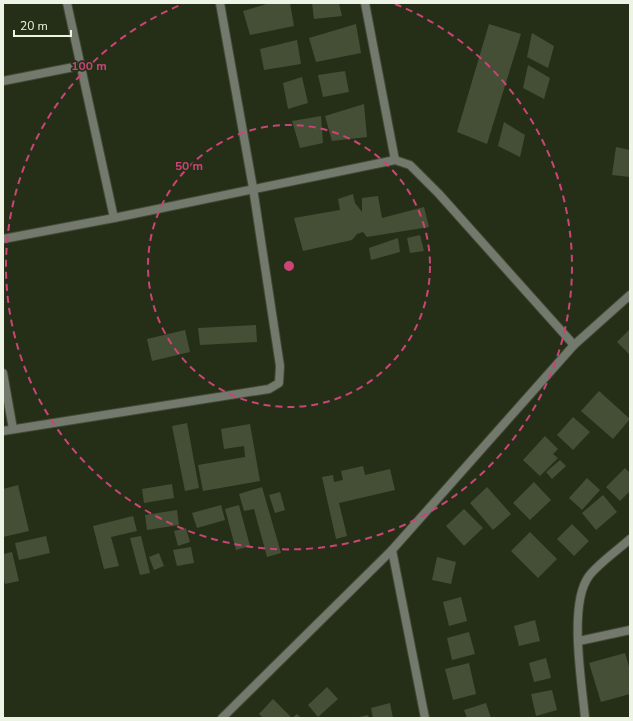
<svg xmlns="http://www.w3.org/2000/svg" width="633" height="721" font-family="'Nunito Sans',sans-serif">
  <style>
    .building { fill: #454f36 }
    .lines { fill: none; stroke-linecap: round; stroke-linejoin: round }
    .minor-casing { stroke: #414b34; stroke-width: 10 }
    .minor { stroke: #73796d; stroke-width: 8 }
    .ring { fill: none; stroke: #cb4477; stroke-width: 2; stroke-dasharray: 7 5 }
    .centre { fill: #cb4477; stroke: #252f17; stroke-width: 2 }
    .ring-label { font-size: 12px; text-anchor: middle; font-weight: bold; fill: #cb4477; stroke: #252f17; stroke-width: 3.5; stroke-linejoin: round; paint-order: stroke }
  </style>
  <rect width="100%" height="100%" fill="#252f17"/>
  <g class="building">
    <path d="M 270,3 L 290,3 L 294,26 L 250,35 L 243,11 Z"/>
    <path d="M 312,3 L 339,3 L 342,16 L 314,19 Z"/>
    <path d="M 356,24 L 361,53 L 316,62 L 309,38 Z"/>
    <path d="M 489,24 L 521,34 L 487,144 L 457,132 Z"/>
    <path d="M 532,33 L 554,46 L 548,68 L 527,57 Z"/>
    <path d="M 297,40 L 301,64 L 264,70 L 260,49 Z"/>
    <path d="M 528,65 L 550,78 L 544,99 L 523,88 Z"/>
    <path d="M 345,71 L 349,92 L 323,97 L 318,75 Z"/>
    <path d="M 302,77 L 308,103 L 288,109 L 283,83 Z"/>
    <path d="M 364,104 L 367,137 L 332,141 L 325,116 Z"/>
    <path d="M 321,116 L 323,143 L 300,148 L 292,121 Z"/>
    <path d="M 504,122 L 525,135 L 520,157 L 498,146 Z"/>
    <path d="M 616,147 L 630,150 L 630,177 L 612,175 Z"/>
    <path d="M 353,194 L 355,203 L 362,212 L 362,198 L 378,196 L 382,218 L 424,207 L 429,227 L 367,237 L 363,232 L 357,234 L 352,240 L 303,251 L 294,218 L 340,210 L 338,199 Z"/>
    <path d="M 420,235 L 424,251 L 410,253 L 407,238 Z"/>
    <path d="M 398,238 L 400,252 L 371,260 L 369,248 Z"/>
    <path d="M 256,325 L 257,342 L 200,345 L 198,328 Z"/>
    <path d="M 630,329 L 630,355 L 617,342 Z"/>
    <path d="M 185,330 L 190,352 L 152,361 L 147,339 Z"/>
    <path d="M 599,391 L 630,419 L 613,439 L 581,411 Z"/>
    <path d="M 573,417 L 590,432 L 573,450 L 557,435 Z"/>
    <path d="M 187,423 L 199,488 L 185,491 L 172,426 Z"/>
    <path d="M 250,424 L 260,481 L 203,491 L 198,465 L 245,457 L 244,446 L 224,449 L 221,429 Z"/>
    <path d="M 545,436 L 558,449 L 553,454 L 558,458 L 540,476 L 523,460 Z"/>
    <path d="M 560,460 L 566,466 L 552,479 L 546,472 Z"/>
    <path d="M 363,466 L 365,475 L 390,469 L 395,490 L 339,503 L 347,536 L 336,539 L 322,477 L 333,475 L 334,482 L 343,480 L 341,471 Z"/>
    <path d="M 625,468 L 630,473 L 630,491 L 620,501 L 606,487 Z"/>
    <path d="M 587,478 L 600,490 L 582,510 L 569,498 Z"/>
    <path d="M 534,482 L 551,500 L 530,520 L 513,503 Z"/>
    <path d="M 172,484 L 174,498 L 144,503 L 142,489 Z"/>
    <path d="M 18,485 L 29,531 L 3,537 L 3,489 Z"/>
    <path d="M 262,487 L 281,553 L 267,557 L 254,509 L 244,511 L 239,494 Z"/>
    <path d="M 487,487 L 511,514 L 493,530 L 470,503 Z"/>
    <path d="M 280,492 L 285,510 L 275,513 L 269,495 Z"/>
    <path d="M 603,495 L 617,512 L 596,530 L 582,513 Z"/>
    <path d="M 221,505 L 225,520 L 197,528 L 192,513 Z"/>
    <path d="M 239,505 L 250,546 L 236,550 L 225,509 Z"/>
    <path d="M 464,509 L 483,528 L 464,546 L 446,526 Z"/>
    <path d="M 177,510 L 179,525 L 147,530 L 145,515 Z"/>
    <path d="M 133,516 L 137,531 L 111,537 L 119,566 L 104,569 L 93,526 Z"/>
    <path d="M 572,524 L 589,541 L 574,556 L 557,539 Z"/>
    <path d="M 186,528 L 190,542 L 178,546 L 174,531 Z"/>
    <path d="M 530,532 L 557,559 L 538,578 L 511,551 Z"/>
    <path d="M 46,536 L 50,553 L 19,560 L 15,543 Z"/>
    <path d="M 141,536 L 150,573 L 140,575 L 130,538 Z"/>
    <path d="M 191,547 L 194,563 L 177,566 L 173,550 Z"/>
    <path d="M 12,552 L 19,581 L 5,584 L 3,576 L 3,554 Z"/>
    <path d="M 159,553 L 164,566 L 154,570 L 149,557 Z"/>
    <path d="M 437,557 L 456,562 L 451,584 L 432,580 Z"/>
    <path d="M 461,597 L 467,621 L 449,626 L 443,602 Z"/>
    <path d="M 535,620 L 540,641 L 519,646 L 514,626 Z"/>
    <path d="M 469,632 L 475,654 L 452,660 L 447,638 Z"/>
    <path d="M 625,653 L 630,670 L 630,694 L 601,702 L 589,663 Z"/>
    <path d="M 546,658 L 551,678 L 534,682 L 529,663 Z"/>
    <path d="M 469,663 L 476,694 L 453,700 L 445,669 Z"/>
    <path d="M 327,687 L 338,699 L 318,717 L 308,705 Z"/>
    <path d="M 552,690 L 557,710 L 536,716 L 531,694 Z"/>
    <path d="M 273,699 L 292,718 L 297,714 L 301,718 L 263,718 L 259,714 Z"/>
    <path d="M 390,703 L 393,718 L 373,718 L 371,708 Z"/>
    <path d="M 486,703 L 491,718 L 467,718 L 464,710 Z"/>
    <path d="M 368,715 L 369,718 L 359,718 L 359,717 Z"/>
  </g>
  <g class="lines">
    <g class="minor-casing">
      <g id="minor">
        <path d="M 67,3 L 114,218"/>
        <path d="M 365,3 L 395,160"/>
        <path d="M 3,81 L 79,66"/>
        <path d="M 3,239 L 114,218 L 395,160 L 410,165 L 439,194 L 574,345"/>
        <path d="M 3,373 L 13,429"/>
        <path d="M 3,431 L 269,389 L 279,383 L 280,366 L 253,188 L 220,3"/>
        <path d="M 579,641 L 630,630"/>
        <path d="M 222,718 L 392,550"/>
        <path d="M 425,718 L 392,550 L 574,345 L 630,295"/>
        <path d="M 585,718 C 582,683 568,604 589,576 C 598,564 618,550 630,539"/>
      </g>
    </g>
    <use href="#minor" class="minor"/>
  </g>
  <g class="ring">
    <circle cx="289" cy="266" r="141"/>
    <path d="M395 4A283 283 0 1 1 183 4"/>
  </g>
  <circle cx="289" cy="266" r="6" class="centre"/>
  <g class="ring-label">
    <text x="89" y="70">100 m</text>
    <text x="189" y="170">50 m</text>
  </g>
  <rect width="633" height="721" fill="none" stroke="#edf4e5" stroke-width="8"/>
  <path d="M14 30v6h57v-6" fill="none" stroke="#edf4e5" stroke-width="2"/>
  <text x="20" y="30" font-size="12" fill="#edf4e5" stroke="#252f17" stroke-width="3" paint-order="stroke">20 m</text>
</svg>
